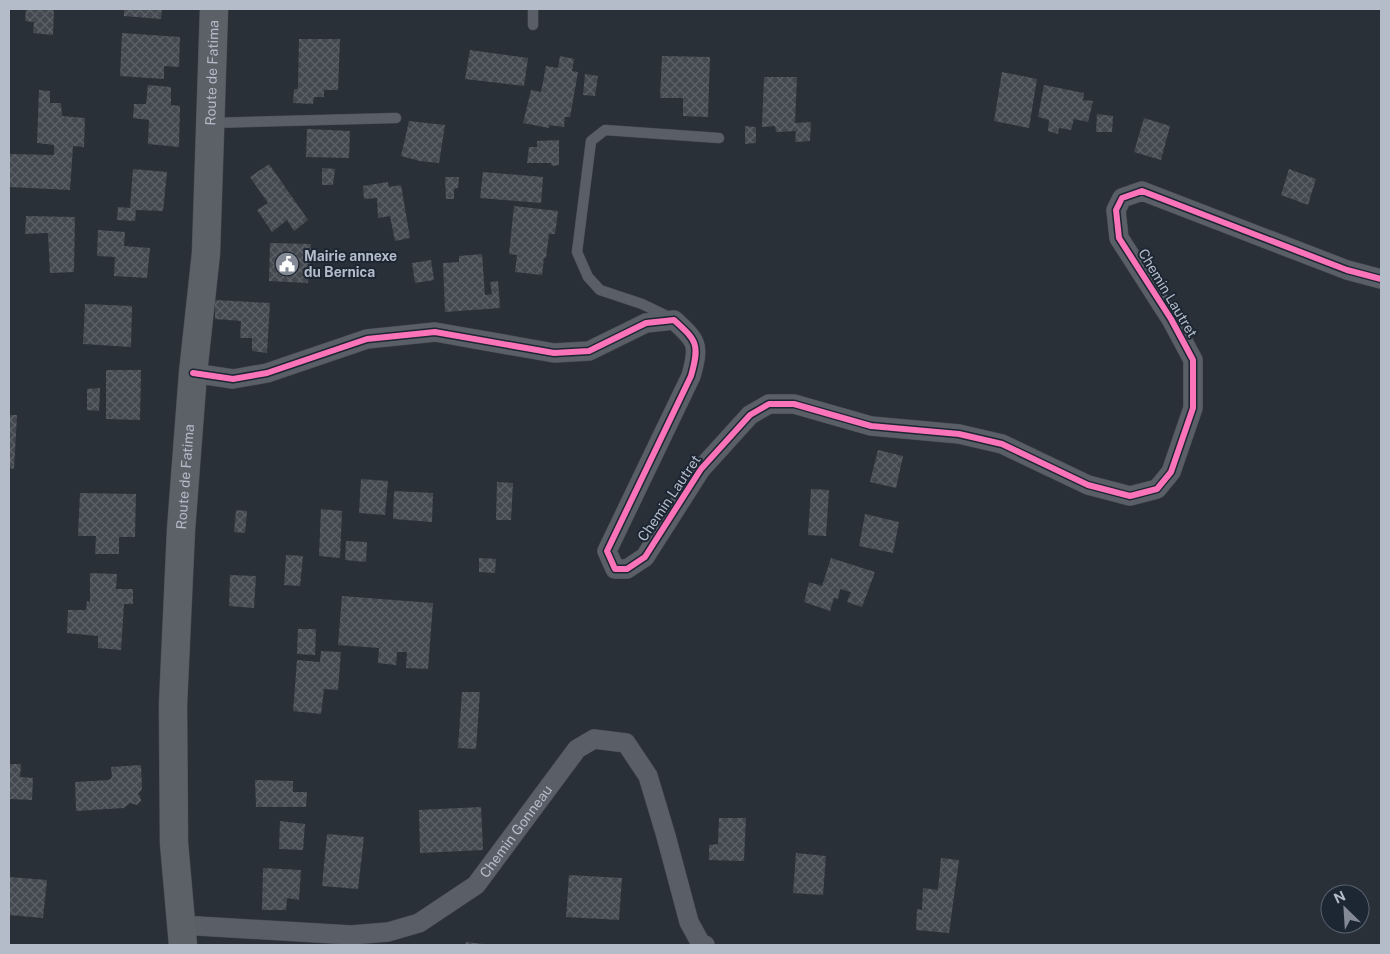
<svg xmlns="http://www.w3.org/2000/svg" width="1390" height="954" font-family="'Public Sans',sans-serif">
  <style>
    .building { fill: url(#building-cross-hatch) }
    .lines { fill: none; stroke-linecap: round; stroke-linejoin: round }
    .service-casing { stroke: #484c53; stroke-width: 11 }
    .minor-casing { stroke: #484c53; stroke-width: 20 }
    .primary-casing { stroke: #484c55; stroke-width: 29 }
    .service { stroke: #5a5e66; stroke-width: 10 }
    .minor { stroke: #5a5e66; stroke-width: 19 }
    .primary { stroke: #5c6168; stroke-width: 28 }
    .cycleway-casing { stroke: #1d2633; stroke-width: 9 }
    .cycleway { stroke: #fb73b8; stroke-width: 6 }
    .labels { text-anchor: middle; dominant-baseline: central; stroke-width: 4; stroke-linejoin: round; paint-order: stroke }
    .street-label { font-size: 14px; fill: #b4bcc9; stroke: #1d2633 }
    .poi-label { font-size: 14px; font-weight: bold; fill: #b4bcc9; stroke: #1d2633; text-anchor: start }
  </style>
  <defs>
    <pattern id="building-cross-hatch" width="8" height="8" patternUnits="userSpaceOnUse" patternTransform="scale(1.25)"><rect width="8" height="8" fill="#444950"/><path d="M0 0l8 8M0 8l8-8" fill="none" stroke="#5d6168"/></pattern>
  </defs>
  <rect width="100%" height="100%" fill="#2a3038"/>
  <g class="building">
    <path d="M 26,9 L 54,9 L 53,35 L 33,33 L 34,22 L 25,21 Z"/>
    <path d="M 124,9 L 162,9 L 161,19 L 124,16 Z"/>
    <path d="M 122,33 L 180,37 L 179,67 L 164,66 L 164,79 L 120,76 Z"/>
    <path d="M 299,39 L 340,39 L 338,90 L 324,90 L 324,97 L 314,97 L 313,104 L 293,103 L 294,89 L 298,89 Z"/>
    <path d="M 470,50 L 528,58 L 524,86 L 465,79 Z"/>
    <path d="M 560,56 L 574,59 L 572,71 L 578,72 L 570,117 L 565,117 L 564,127 L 549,125 L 549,128 L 523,123 L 531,90 L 541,92 L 546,66 L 558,68 Z"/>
    <path d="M 662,56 L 710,57 L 708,117 L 683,116 L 683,98 L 660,98 Z"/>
    <path d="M 1002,72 L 1037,79 L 1029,128 L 994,121 Z"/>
    <path d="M 585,74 L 598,76 L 595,96 L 583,95 Z"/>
    <path d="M 764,77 L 797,77 L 795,123 L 811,122 L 810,141 L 795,142 L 796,131 L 776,132 L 775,126 L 762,127 Z"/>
    <path d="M 148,85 L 171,87 L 171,105 L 180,106 L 179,147 L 148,144 L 149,120 L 133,118 L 134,104 L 146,104 Z"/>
    <path d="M 1044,85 L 1084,93 L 1083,100 L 1093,101 L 1088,122 L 1074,119 L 1071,130 L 1059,128 L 1058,134 L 1048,131 L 1049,120 L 1038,117 Z"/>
    <path d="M 39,90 L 50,91 L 50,103 L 61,103 L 62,116 L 85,118 L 84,147 L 73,146 L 70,190 L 9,187 L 9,154 L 54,155 L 54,145 L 37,143 Z"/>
    <path d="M 1097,114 L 1113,116 L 1112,132 L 1096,132 Z"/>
    <path d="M 1144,118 L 1170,126 L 1161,160 L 1134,152 Z"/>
    <path d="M 409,121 L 445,125 L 439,163 L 420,161 L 401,156 Z"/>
    <path d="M 745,126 L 756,127 L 756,143 L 745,144 Z"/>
    <path d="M 307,129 L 350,131 L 349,158 L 306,157 Z"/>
    <path d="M 559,140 L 559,165 L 552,166 L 551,163 L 527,163 L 529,147 L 537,147 L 537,141 Z"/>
    <path d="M 269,164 L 308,220 L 294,231 L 287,220 L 272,232 L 257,210 L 268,203 L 250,177 Z"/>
    <path d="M 322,168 L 335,169 L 333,185 L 322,185 Z"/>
    <path d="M 133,169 L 167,172 L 163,211 L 136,210 L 135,221 L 117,220 L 118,207 L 130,208 Z"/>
    <path d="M 1289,169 L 1316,179 L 1308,205 L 1281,195 Z"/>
    <path d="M 483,172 L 543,177 L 541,203 L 480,198 Z"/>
    <path d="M 445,177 L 459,177 L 458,188 L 454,189 L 454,199 L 446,199 Z"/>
    <path d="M 388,182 L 389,187 L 401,185 L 410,238 L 395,241 L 390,216 L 378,218 L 377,198 L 364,199 L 363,186 Z"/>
    <path d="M 514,206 L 558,211 L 555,234 L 549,234 L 546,258 L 544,258 L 542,275 L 515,272 L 517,255 L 509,254 Z"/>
    <path d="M 26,216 L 75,217 L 74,272 L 50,273 L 48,233 L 25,234 Z"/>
    <path d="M 98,230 L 125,232 L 124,246 L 150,248 L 147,278 L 114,276 L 115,257 L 97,256 Z"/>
    <path d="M 270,243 L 311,244 L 308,283 L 269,281 Z"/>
    <path d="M 482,254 L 485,295 L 492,294 L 490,282 L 498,281 L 500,308 L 445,312 L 443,263 L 459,262 L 459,256 Z"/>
    <path d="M 431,260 L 434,280 L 415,283 L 412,263 Z"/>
    <path d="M 215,300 L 270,303 L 267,353 L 252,351 L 252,338 L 240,338 L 241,321 L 215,319 Z"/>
    <path d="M 85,304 L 132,306 L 131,347 L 83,344 Z"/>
    <path d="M 106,370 L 141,370 L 140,420 L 106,419 Z"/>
    <path d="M 100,388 L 99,411 L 87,410 L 87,389 Z"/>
    <path d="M 9,415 L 17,415 L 14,469 L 9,468 Z"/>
    <path d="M 878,450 L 903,456 L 896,488 L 870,482 Z"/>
    <path d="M 361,479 L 388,481 L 385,515 L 359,513 Z"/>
    <path d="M 497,482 L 513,483 L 511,520 L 496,520 Z"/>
    <path d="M 811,489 L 829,490 L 826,536 L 808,535 Z"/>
    <path d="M 394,491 L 433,493 L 432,522 L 393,519 Z"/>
    <path d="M 80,493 L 136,494 L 135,537 L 119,537 L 119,554 L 95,554 L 96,536 L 78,536 Z"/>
    <path d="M 321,509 L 342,511 L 340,558 L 319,556 Z"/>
    <path d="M 236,510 L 247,511 L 245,533 L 234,532 Z"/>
    <path d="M 865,514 L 899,522 L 893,553 L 859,546 Z"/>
    <path d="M 346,541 L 367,542 L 366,562 L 345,560 Z"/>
    <path d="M 286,555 L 303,556 L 300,586 L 284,585 Z"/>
    <path d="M 479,558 L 496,559 L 495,573 L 479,572 Z"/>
    <path d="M 831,558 L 875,572 L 862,607 L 847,602 L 851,592 L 840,589 L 838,599 L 834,598 L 830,611 L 804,602 L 809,582 L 822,586 Z"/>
    <path d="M 90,573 L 117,574 L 116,589 L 133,589 L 133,604 L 124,604 L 121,650 L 98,648 L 98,636 L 67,633 L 68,610 L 86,610 L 87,601 L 90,602 Z"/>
    <path d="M 230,575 L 256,576 L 254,608 L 229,606 Z"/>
    <path d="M 342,596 L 433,603 L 428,669 L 406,668 L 407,652 L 397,652 L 396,665 L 378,663 L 379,648 L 338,645 Z"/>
    <path d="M 298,629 L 316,629 L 315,655 L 297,654 Z"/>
    <path d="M 321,651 L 341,652 L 338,690 L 324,689 L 321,714 L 293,711 L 297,660 L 320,662 Z"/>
    <path d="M 462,692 L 480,692 L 476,749 L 458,748 Z"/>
    <path d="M 9,764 L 21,764 L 20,777 L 33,778 L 32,800 L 9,799 Z"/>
    <path d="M 141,765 L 142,789 L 138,794 L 140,796 L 141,801 L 137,805 L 130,803 L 124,808 L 76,811 L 75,782 L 109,780 L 112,777 L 111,767 Z"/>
    <path d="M 255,780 L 293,781 L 293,792 L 307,792 L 306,807 L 256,807 Z"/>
    <path d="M 481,807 L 483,850 L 420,853 L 419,810 Z"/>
    <path d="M 719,818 L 746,818 L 744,861 L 709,860 L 709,845 L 718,844 Z"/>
    <path d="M 280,821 L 305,824 L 303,850 L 279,849 Z"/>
    <path d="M 327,834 L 364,837 L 358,889 L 322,886 Z"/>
    <path d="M 796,853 L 826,856 L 823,895 L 793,893 Z"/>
    <path d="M 941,858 L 959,860 L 949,933 L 916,930 L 917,909 L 922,910 L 923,888 L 938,890 Z"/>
    <path d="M 263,868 L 301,870 L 299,900 L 287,898 L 286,910 L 262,910 Z"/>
    <path d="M 569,875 L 622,878 L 619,920 L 566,917 Z"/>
    <path d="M 9,877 L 47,880 L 43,918 L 9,915 Z"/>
    <path d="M 466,942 L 484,944 L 484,945 L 465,945 Z"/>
  </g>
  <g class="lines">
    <g class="service-casing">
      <g id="service">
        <path d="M 533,25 L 533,9"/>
        <path d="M 211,123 L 396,118"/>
        <path d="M 671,318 L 642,304 L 600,290 L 588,277 L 577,252 L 591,141 L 605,130 L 719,138"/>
      </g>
    </g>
    <g class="minor-casing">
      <g id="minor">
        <path d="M 193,373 L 233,379 L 267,373 L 367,339 L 435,332 L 554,353 L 589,351 L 646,323 L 674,320 C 697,341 700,344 691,376 L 607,551 L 615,569 L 627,569 L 645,557 L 701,469 L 750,415 L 769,404 L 794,404 L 871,426 L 959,434 L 1002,444 L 1088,485 L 1130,496 L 1157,489 L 1171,472 L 1193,408 L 1193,360 L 1171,319 L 1119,238 L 1116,210 L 1122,198 L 1142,191 L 1347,270 L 1381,279"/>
        <path id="s1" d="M 181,925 L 351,935 L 388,932 L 419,923 L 476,885 L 577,749 L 594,739 L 626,743 L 648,776 L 666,836 L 689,922 L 701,944 L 705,945"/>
      </g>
    </g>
    <g class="primary-casing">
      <g id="primary">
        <path id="s2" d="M 183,945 L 174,843 L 173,705 L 181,530 L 193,373 L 206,253 L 214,9"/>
      </g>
    </g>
    <use href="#service" class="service"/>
    <use href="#minor" class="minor"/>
    <use href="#primary" class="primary"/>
    <g class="cycleway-casing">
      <path id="cycleway" d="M 193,373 L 233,379 L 267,373 L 367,339 L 435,332 L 554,353 L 589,351 L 646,323 L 674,320 C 697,341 700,344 691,376 L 607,551 L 615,569 L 627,569 L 645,557 L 701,469 L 750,415 L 769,404 L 794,404 L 871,426 L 959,434 L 1002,444 L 1088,485 L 1130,496 L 1157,489 L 1171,472 L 1193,408 L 1193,360 L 1171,319 L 1119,238 L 1116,210 L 1122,198 L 1142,191 L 1347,270 L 1381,279"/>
    </g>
    <use href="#cycleway" class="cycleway"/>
  </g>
  <defs>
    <g id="civic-disc" transform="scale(1.25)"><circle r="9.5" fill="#848b96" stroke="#1d2633"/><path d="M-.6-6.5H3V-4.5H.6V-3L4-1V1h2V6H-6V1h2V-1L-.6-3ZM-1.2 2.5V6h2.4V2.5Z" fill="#fff"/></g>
  </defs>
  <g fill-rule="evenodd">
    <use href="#civic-disc" x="287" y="264"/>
  </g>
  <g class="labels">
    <g class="street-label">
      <text stroke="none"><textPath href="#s2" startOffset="874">Route de Fatima</textPath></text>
      <text transform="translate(1168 293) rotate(59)">Chemin Lautret</text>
      <text stroke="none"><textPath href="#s2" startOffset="469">Route de Fatima</textPath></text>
      <text transform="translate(669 498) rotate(-56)">Chemin Lautret</text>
      <text stroke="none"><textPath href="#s1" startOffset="375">Chemin Gonneau</textPath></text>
    </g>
    <g class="poi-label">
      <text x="304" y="256">Mairie annexe<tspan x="304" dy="16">du Bernica</tspan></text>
    </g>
  </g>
  <rect width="1390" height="954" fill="none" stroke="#b4bcc9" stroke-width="20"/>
  <g transform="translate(1345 909) rotate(335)"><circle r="24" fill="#1d2633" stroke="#59626f"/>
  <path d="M0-4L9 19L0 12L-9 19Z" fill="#848b96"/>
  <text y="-8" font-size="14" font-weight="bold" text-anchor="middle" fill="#b4bcc9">N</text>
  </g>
</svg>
